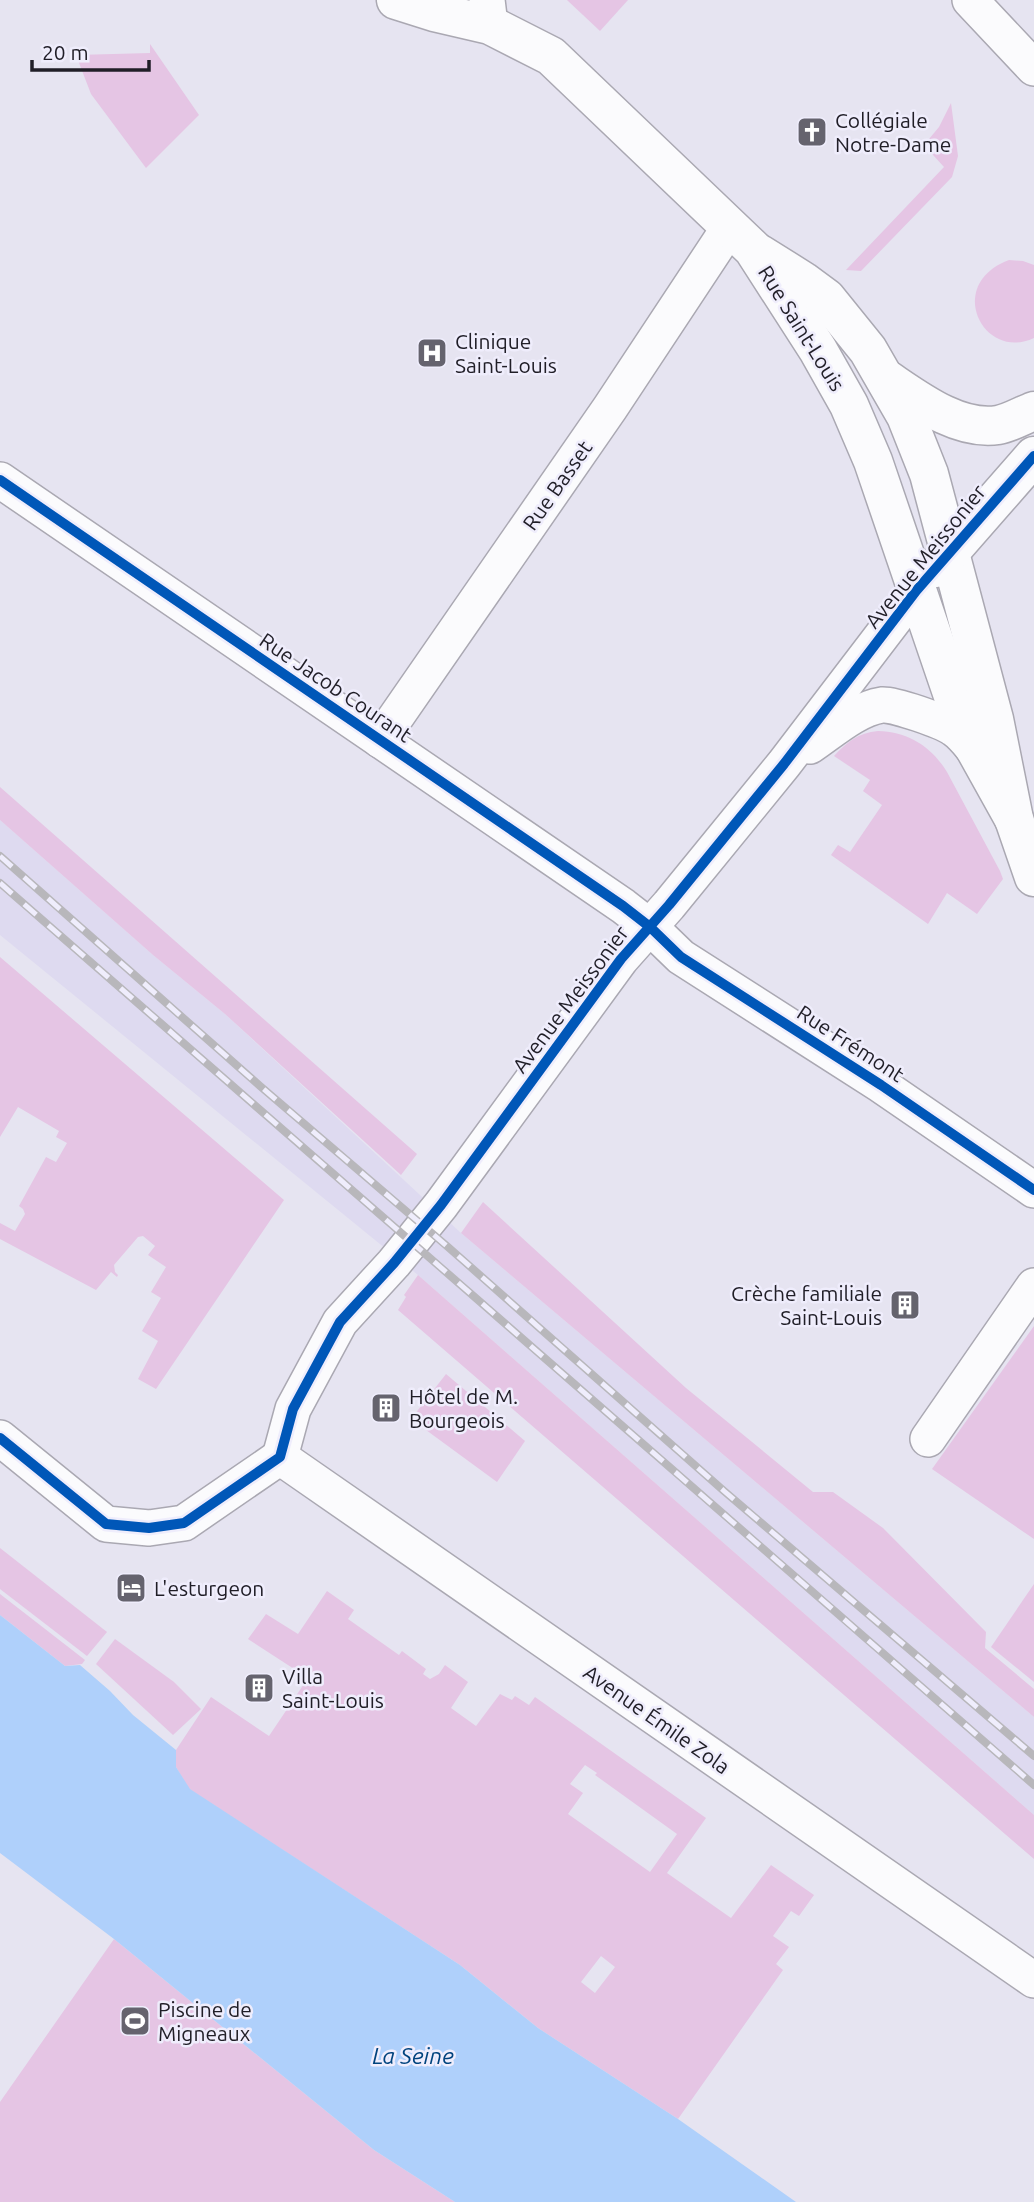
<svg xmlns="http://www.w3.org/2000/svg" width="1034" height="2202" font-family="Ubuntu,sans-serif">
  <style>
    .built { fill: #dedaf0 }
    .green { fill: #e5c5e4; fill-rule: evenodd }
    .water { fill: #afd0fb }
    .lines { fill: none; stroke-linecap: round; stroke-linejoin: round }
    .minor-casing { stroke: #aaa8b2; stroke-width: 38 }
    .primary-casing { stroke: #aaa8b2; stroke-width: 41 }
    .minor { stroke: #fbfbfd; stroke-width: 35 }
    .primary { stroke: #fbfbfd; stroke-width: 38 }
    .rail-casing { stroke: #b8b7bb; stroke-width: 8 }
    .rail { stroke: #efedfc; stroke-width: 5; stroke-dasharray: 16; stroke-linecap: butt }
    .cycleway-casing { stroke: #efedfc; stroke-width: 15 }
    .cycleway { stroke: #0057b8; stroke-width: 10 }
    .labels { text-anchor: middle; dominant-baseline: central; stroke-width: 5; stroke-linejoin: round; paint-order: stroke }
    .poi-label { font-size: 21px; fill: #201e27; stroke: #efedfc; text-anchor: start }
    .street-label { font-size: 21px; fill: #201e27; stroke: #efedfc }
    .water-label { font-size: 23px; font-style: italic; fill: #00437e; stroke: #efedfc }
  </style>
  <rect width="100%" height="100%" fill="#e6e4f1"/>
  <path class="built" d="M 0,820 L 153,955 L 225,1014 L 461,1233 L 1034,1717 L 1034,1815 L 418,1275 L 0,935 Z"/>
  <g class="green">
    <path d="M 567,0 L 628,0 L 600,31 Z"/>
    <path d="M 150,44 L 199,115 L 146,168 L 91,94 L 76,55 L 150,53 Z"/>
    <path d="M 951,103 L 958,156 L 952,177 L 861,271 L 846,270 L 944,167 L 924,145 L 939,127 Z"/>
    <path d="M 1009,260 L 1023,261 L 1034,265 L 1034,338 C 983,362 944,284 1009,260 Z"/>
    <path d="M 878,731 C 908,732 931,746 947,772 L 1000,871 L 1003,879 L 977,914 L 947,893 L 928,924 L 831,855 L 838,845 L 850,852 L 882,805 L 863,791 L 870,780 L 834,756 C 847,742 858,733 878,731 Z"/>
    <path d="M 0,787 L 417,1154 L 401,1175 L 225,1014 L 153,955 L 0,820 Z"/>
    <path d="M 0,957 L 284,1200 L 156,1389 L 138,1379 L 158,1341 L 142,1331 L 161,1298 L 151,1292 L 166,1267 L 148,1255 L 155,1246 L 143,1236 L 138,1237 L 114,1265 L 115,1272 L 118,1275 L 117,1277 L 111,1272 L 96,1290 L 0,1239 L 0,1223 L 15,1231 L 25,1214 L 23,1209 L 19,1206 L 46,1157 L 56,1162 L 67,1143 L 56,1137 L 59,1131 L 18,1107 L 0,1137 Z"/>
    <path d="M 483,1202 L 686,1388 L 813,1492 L 833,1492 L 883,1528 L 986,1632 L 985,1648 L 1034,1689 L 1034,1717 L 461,1233 Z"/>
    <path d="M 418,1275 L 1034,1815 L 1034,1859 L 398,1310 L 406,1297 L 404,1295 Z"/>
    <path d="M 1034,1326 L 1034,1539 L 932,1469 Z"/>
    <path d="M 446,1374 L 525,1441 L 497,1482 L 411,1419 Z"/>
    <path d="M 0,1548 L 107,1632 L 87,1656 L 0,1589 Z"/>
    <path d="M 1034,1584 L 1034,1682 L 991,1647 Z"/>
    <path d="M 327,1591 L 354,1610 L 348,1619 L 399,1655 L 402,1651 L 426,1669 L 423,1674 L 430,1679 L 439,1674 L 445,1665 L 468,1682 L 451,1708 L 476,1726 L 500,1694 L 512,1700 L 515,1696 L 529,1705 L 535,1697 L 706,1818 L 667,1873 L 731,1918 L 771,1865 L 814,1895 L 799,1916 L 791,1911 L 773,1936 L 789,1947 L 776,1964 L 783,1970 L 678,2119 L 538,2028 L 460,1965 L 189,1789 L 176,1767 L 176,1750 L 211,1697 L 269,1736 L 308,1678 L 248,1639 L 266,1614 L 298,1634 ZM 585,1765 L 597,1773 L 595,1775 L 677,1834 L 650,1872 L 568,1814 L 583,1793 L 570,1784 ZM 601,1956 L 615,1967 L 595,1993 L 581,1982 Z"/>
    <path d="M 0,1594 L 85,1660 L 82,1664 L 65,1666 L 0,1615 Z"/>
    <path d="M 115,1639 L 174,1682 L 201,1709 L 173,1735 L 96,1664 Z"/>
    <path d="M 114,1939 L 374,2150 L 455,2202 L 0,2202 L 0,2102 Z"/>
  </g>
  <path class="water" d="M 0,1615 L 65,1666 L 80,1665 L 110,1691 L 133,1715 L 176,1750 L 176,1767 L 190,1789 L 460,1965 L 538,2028 L 678,2119 L 796,2202 L 455,2202 L 374,2150 L 114,1939 L 0,1853 Z"/>
  <g class="lines">
    <g class="minor-casing">
      <g id="minor">
        <path d="M 487,0 L 490,25"/>
        <path d="M 970,0 L 1034,68"/>
        <path d="M 0,480 L 623,906 L 650,927 L 681,957 L 881,1085 L 1034,1190"/>
        <path d="M 380,740 L 610,408 L 729,228"/>
        <path d="M 810,746 C 831,732 856,709 882,705 C 894,704 943,721 954,729 C 963,735 970,745 977,753"/>
        <path d="M 0,1438 L 106,1524 L 149,1528 L 184,1523 L 280,1457"/>
        <path d="M 928,1439 L 1034,1286"/>
        <path d="M 280,1457 L 293,1409 L 340,1322 L 394,1263 L 441,1205 L 621,959 L 669,905 L 784,764 L 916,591"/>
        <path d="M 280,1457 L 1034,1980"/>
      </g>
    </g>
    <g class="primary-casing">
      <g id="primary">
        <path d="M 396,0 L 434,12 L 490,25 L 551,56 L 753,249 L 818,350 L 849,405 L 873,461 L 965,731 L 1014,819"/>
        <path d="M 760,254 L 803,281 L 826,298 L 868,350 L 906,416 L 929,474 L 994,719 L 1014,819 L 1034,877"/>
        <path d="M 888,380 C 919,401 959,431 998,425 C 1010,423 1023,415 1034,411"/>
        <path d="M 936,568 L 1034,456"/>
      </g>
    </g>
    <use href="#minor" class="minor"/>
    <use href="#primary" class="primary"/>
    <g class="rail-casing">
      <g id="rail">
        <path d="M 0,856 L 260,1086 L 448,1247 L 724,1491 L 1034,1756"/>
        <path d="M 0,883 L 1034,1785"/>
      </g>
    </g>
    <use href="#rail" class="rail"/>
    <g class="cycleway-casing">
      <g id="cycleway">
        <path d="M 0,480 L 623,906 L 650,927 L 681,957 L 881,1085 L 1034,1190"/>
        <path d="M 0,1438 L 106,1524 L 149,1528 L 184,1523 L 280,1457 L 293,1409 L 340,1322 L 394,1263 L 441,1205 L 621,959 L 669,905 L 784,764 L 916,591 L 1034,456"/>
      </g>
    </g>
    <use href="#cycleway" class="cycleway"/>
  </g>
  <defs>
    <g id="church-square" transform="scale(1.575)"><rect x="-9" y="-9" width="18" height="18" rx="4" fill="#65636e" stroke="#efedfc"/><path d="M-1.2-6h2.4v3.5h3.3v2.4h-3.3V6h-2.4V-.1h-3.3v-2.4h3.3Z" fill="#fff"/></g>
    <g id="hospital-square" transform="scale(1.575)"><rect x="-9" y="-9" width="18" height="18" rx="4" fill="#65636e" stroke="#efedfc"/><path d="M-5-5h3v3.5h4V-5h3V5h-3V1.5h-4V5h-3Z" fill="#fff"/></g>
    <g id="building-square" transform="scale(1.575)"><rect x="-9" y="-9" width="18" height="18" rx="4" fill="#65636e" stroke="#efedfc"/><path d="M-4-6H4V6H1V3H-1V6H-4ZM-2.5-4.3h1.7v1.8h-1.7ZM.8-4.3h1.7v1.8H.8ZM-2.5-1h1.7V.8h-1.7ZM.8-1h1.7V.8H.8Z" fill="#fff"/></g>
    <g id="hotel-square" transform="scale(1.575)"><rect x="-9" y="-9" width="18" height="18" rx="4" fill="#65636e" stroke="#efedfc"/><path d="M-6-4.5h1.5V1H6V5H4.5V3h-9V5H-6ZM-4 0a1.8 1.8 0 1 1 3.6 0ZM.5 0V-2.5h3Q6-2.5 6 0Z" fill="#fff"/></g>
    <g id="stadium-square" transform="scale(1.575)"><rect x="-9" y="-9" width="18" height="18" rx="4" fill="#65636e" stroke="#efedfc"/><path d="M0-5a6.5 5 0 1 0 0 10a6.5 5 0 1 0 0-10ZM-3.5-1.8h7v3.6h-7Z" fill="#fff"/></g>
  </defs>
  <g fill-rule="evenodd">
    <use href="#church-square" x="812" y="132"/>
    <use href="#hospital-square" x="432" y="353"/>
    <use href="#building-square" x="905" y="1305"/>
    <use href="#building-square" x="386" y="1408"/>
    <use href="#hotel-square" x="131" y="1588"/>
    <use href="#building-square" x="259" y="1688"/>
    <use href="#stadium-square" x="135" y="2021"/>
  </g>
  <g class="labels">
    <g class="poi-label">
      <text x="835" y="120">Collégiale<tspan x="835" dy="24">Notre-Dame</tspan></text>
      <text x="455" y="341">Clinique<tspan x="455" dy="24">Saint-Louis</tspan></text>
      <text x="882" y="1293" text-anchor="end">Crèche familiale<tspan x="882" dy="24">Saint-Louis</tspan></text>
      <text x="409" y="1396">Hôtel de M.<tspan x="409" dy="24">Bourgeois</tspan></text>
      <text x="154" y="1588">L'esturgeon</text>
      <text x="282" y="1676">Villa<tspan x="282" dy="24">Saint-Louis</tspan></text>
      <text x="158" y="2009">Piscine de<tspan x="158" dy="24">Migneaux</tspan></text>
    </g>
    <g class="street-label">
      <text transform="translate(802 328) rotate(58)">Rue Saint-Louis</text>
      <text transform="translate(557 485) rotate(-55)">Rue Basset</text>
      <text transform="translate(925 556) rotate(-51)">Avenue Meissonier</text>
      <text transform="translate(336 687) rotate(34)">Rue Jacob Courant</text>
      <text transform="translate(570 999) rotate(-53)">Avenue Meissonier</text>
      <text transform="translate(851 1043) rotate(33)">Rue Frémont</text>
      <text transform="translate(657 1719) rotate(35)">Avenue Émile Zola</text>
    </g>
    <g class="water-label">
      <text x="413" y="2055">La Seine</text>
    </g>
  </g>
  <path d="M32 60v10h117v-10" fill="none" stroke="#201e27" stroke-width="3.5"/>
  <text x="42" y="60" font-size="21" fill="#201e27" stroke="#efedfc" stroke-width="5" paint-order="stroke">20 m</text>
</svg>
